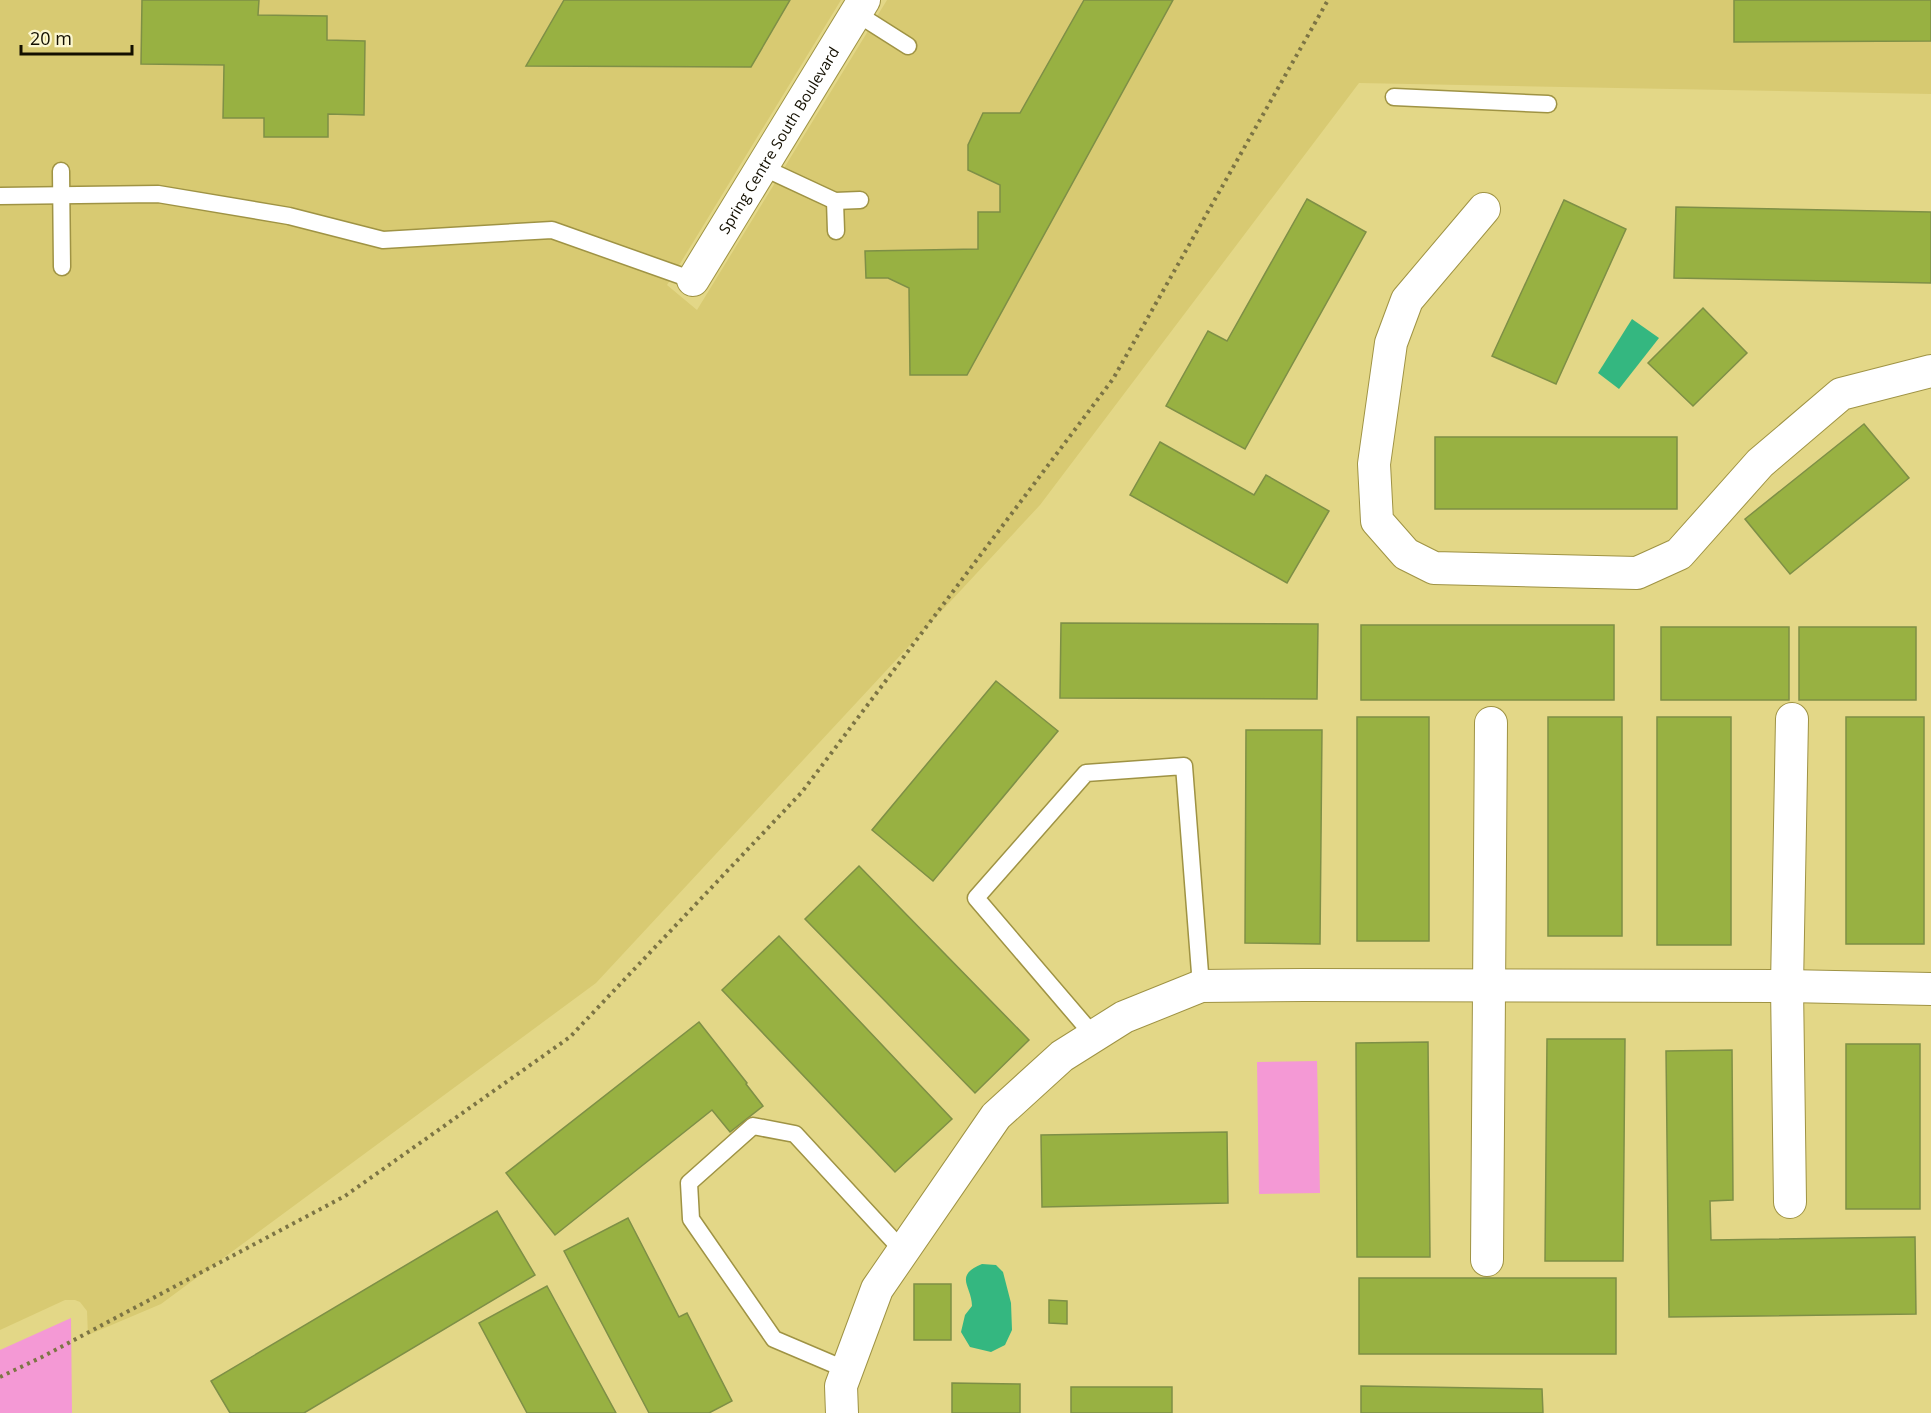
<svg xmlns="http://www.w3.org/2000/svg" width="1931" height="1413" font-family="'Open Sans',sans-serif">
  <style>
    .built { fill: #d8ca72 }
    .green { fill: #f499d5 }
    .water { fill: #34b780 }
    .building { fill: #98b142; stroke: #7e8f46; stroke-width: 1.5 }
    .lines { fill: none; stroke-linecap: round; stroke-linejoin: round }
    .service-casing { stroke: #9f9344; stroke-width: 19 }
    .minor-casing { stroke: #9f9344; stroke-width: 34 }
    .path { stroke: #7c7444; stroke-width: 4; stroke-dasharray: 3 4.5; stroke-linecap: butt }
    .service { stroke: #fff; stroke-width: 16 }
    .minor { stroke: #fff; stroke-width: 32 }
    .labels { text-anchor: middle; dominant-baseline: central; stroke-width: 4.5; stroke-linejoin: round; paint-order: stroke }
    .street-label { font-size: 15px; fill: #130f00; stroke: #fcf7d0 }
  </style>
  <rect width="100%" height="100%" fill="#e3d787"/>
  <path class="built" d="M 0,0 L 841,0 L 667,285 L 697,310 L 887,0 L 1931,0 L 1931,94 L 1359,83 L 1040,505 L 596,983 L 161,1304 L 88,1335 L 87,1311 L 80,1302 L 75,1300 L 65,1300 L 0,1330 Z"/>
  <g class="green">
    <path d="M 1317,1061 L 1320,1193 L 1259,1194 L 1257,1062 Z"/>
    <path d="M 71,1318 L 72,1413 L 0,1413 L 0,1350 Z"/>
  </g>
  <g class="water">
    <path d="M 1632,319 L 1659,338 L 1619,389 L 1598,373 Z"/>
    <path d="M 982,1264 L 996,1265 L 1003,1272 L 1011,1303 L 1012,1330 L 1005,1345 L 991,1352 L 970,1347 L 961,1332 L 965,1315 L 972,1306 C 972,1286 953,1276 982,1264 Z"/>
  </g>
  <g class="building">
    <path d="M 142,0 L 259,0 L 258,15 L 327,16 L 327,40 L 365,41 L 364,115 L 328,114 L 328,137 L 264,137 L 264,118 L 223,118 L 224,65 L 141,64 Z"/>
    <path d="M 564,0 L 790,0 L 751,67 L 526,66 Z"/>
    <path d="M 1084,0 L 1173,0 L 967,375 L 910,375 L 909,288 L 888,278 L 866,278 L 865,251 L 978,249 L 978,212 L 1000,212 L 1000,185 L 968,170 L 968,145 L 983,113 L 1020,113 Z"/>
    <path d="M 1734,0 L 1931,0 L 1931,41 L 1734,42 Z"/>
    <path d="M 1307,199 L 1366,232 L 1245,449 L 1166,406 L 1208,331 L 1227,341 Z"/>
    <path d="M 1564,200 L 1626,229 L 1556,384 L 1492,356 Z"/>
    <path d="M 1676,207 L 1931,212 L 1931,283 L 1674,278 Z"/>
    <path d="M 1703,308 L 1747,353 L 1693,406 L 1648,363 Z"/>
    <path d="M 1864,424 L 1909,478 L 1790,574 L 1745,519 Z"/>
    <rect x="1435" y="437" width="242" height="72"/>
    <path d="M 1160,442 L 1254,495 L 1266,475 L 1329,511 L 1287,583 L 1130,495 Z"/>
    <path d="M 1061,623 L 1318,624 L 1317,699 L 1060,698 Z"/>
    <rect x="1361" y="625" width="253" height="75"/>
    <rect x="1661" y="627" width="128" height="73"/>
    <rect x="1799" y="627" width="117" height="73"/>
    <path d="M 996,681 L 1058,731 L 933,881 L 872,830 Z"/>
    <rect x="1357" y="717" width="72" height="224"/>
    <rect x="1548" y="717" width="74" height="219"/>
    <rect x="1657" y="717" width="74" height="228"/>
    <rect x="1846" y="717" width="78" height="227"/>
    <path d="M 1246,730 L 1322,730 L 1320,944 L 1245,943 Z"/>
    <path d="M 859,866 L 1029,1040 L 975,1093 L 805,919 Z"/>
    <path d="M 779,936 L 952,1119 L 895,1172 L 722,990 Z"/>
    <path d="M 699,1022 L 747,1083 L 746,1084 L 763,1106 L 730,1132 L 712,1110 L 555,1235 L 506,1173 Z"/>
    <path d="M 1547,1039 L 1625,1039 L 1623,1261 L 1545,1261 Z"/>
    <path d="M 1428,1042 L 1430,1257 L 1357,1257 L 1356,1043 Z"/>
    <rect x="1846" y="1044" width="74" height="165"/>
    <path d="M 1732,1050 L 1733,1200 L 1710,1201 L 1711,1240 L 1915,1237 L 1916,1314 L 1669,1317 L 1666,1051 Z"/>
    <path d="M 1227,1132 L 1228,1203 L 1042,1207 L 1041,1135 Z"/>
    <path d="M 497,1211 L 535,1275 L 304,1413 L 230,1413 L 211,1381 Z"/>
    <path d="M 628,1218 L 679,1317 L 687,1313 L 732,1401 L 709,1413 L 649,1413 L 564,1251 Z"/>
    <rect x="1359" y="1278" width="257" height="76"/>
    <rect x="914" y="1284" width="37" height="56"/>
    <path d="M 547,1286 L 616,1413 L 527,1413 L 479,1323 Z"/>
    <path d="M 1049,1300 L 1067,1301 L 1067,1324 L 1049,1323 Z"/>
    <path d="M 952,1383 L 1020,1384 L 1020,1413 L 952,1413 Z"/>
    <path d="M 1361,1386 L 1542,1389 L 1543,1413 L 1361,1413 Z"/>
    <rect x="1071" y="1387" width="101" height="26"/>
  </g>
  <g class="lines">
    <g class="service-casing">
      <g id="service">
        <path d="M 856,13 L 908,46"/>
        <path d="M 1394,97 L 1548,104"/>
        <path d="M 762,167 L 835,201 L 860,200"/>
        <path d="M 61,171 L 62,267"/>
        <path d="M 0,196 L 158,194 L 289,216 L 383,240 L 552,230 L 693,280"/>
        <path d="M 835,201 L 836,231"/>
        <path d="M 1094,1036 L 976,898 L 1086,773 L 1184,766 L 1201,986"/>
        <path d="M 847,1370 L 774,1339 L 691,1219 L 689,1183 L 753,1126 L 795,1134 L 903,1251"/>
      </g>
    </g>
    <g class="minor-casing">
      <g id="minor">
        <path d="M 1484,209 L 1407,300 L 1391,343 L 1374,464 L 1377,521 L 1406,554 L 1434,568 L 1637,573 L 1679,554 L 1760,463 L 1841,394 L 1931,371"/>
        <path id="s1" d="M 693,280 L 864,0"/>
        <path d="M 1790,1202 L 1787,986 L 1792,719"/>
        <path d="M 1487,1260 L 1491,723"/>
        <path d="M 842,1413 L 841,1386 L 877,1289 L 996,1116 L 1062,1056 L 1124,1017 L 1201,986 L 1305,985 L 1787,986 L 1931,989"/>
      </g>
    </g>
    <path class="path" d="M 0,1377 L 42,1357 L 345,1196 L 570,1037 L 802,792 L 1113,379 L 1328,0"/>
    <use href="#service" class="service"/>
    <use href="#minor" class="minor"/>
  </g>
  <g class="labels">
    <g class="street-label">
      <text stroke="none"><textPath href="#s1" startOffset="164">Spring Centre South Boulevard</textPath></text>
    </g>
  </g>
  <path d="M21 45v9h111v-9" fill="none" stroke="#130f00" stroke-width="3"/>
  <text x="30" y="45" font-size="18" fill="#130f00" stroke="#fcf7d0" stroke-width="4.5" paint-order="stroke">20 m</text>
</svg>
